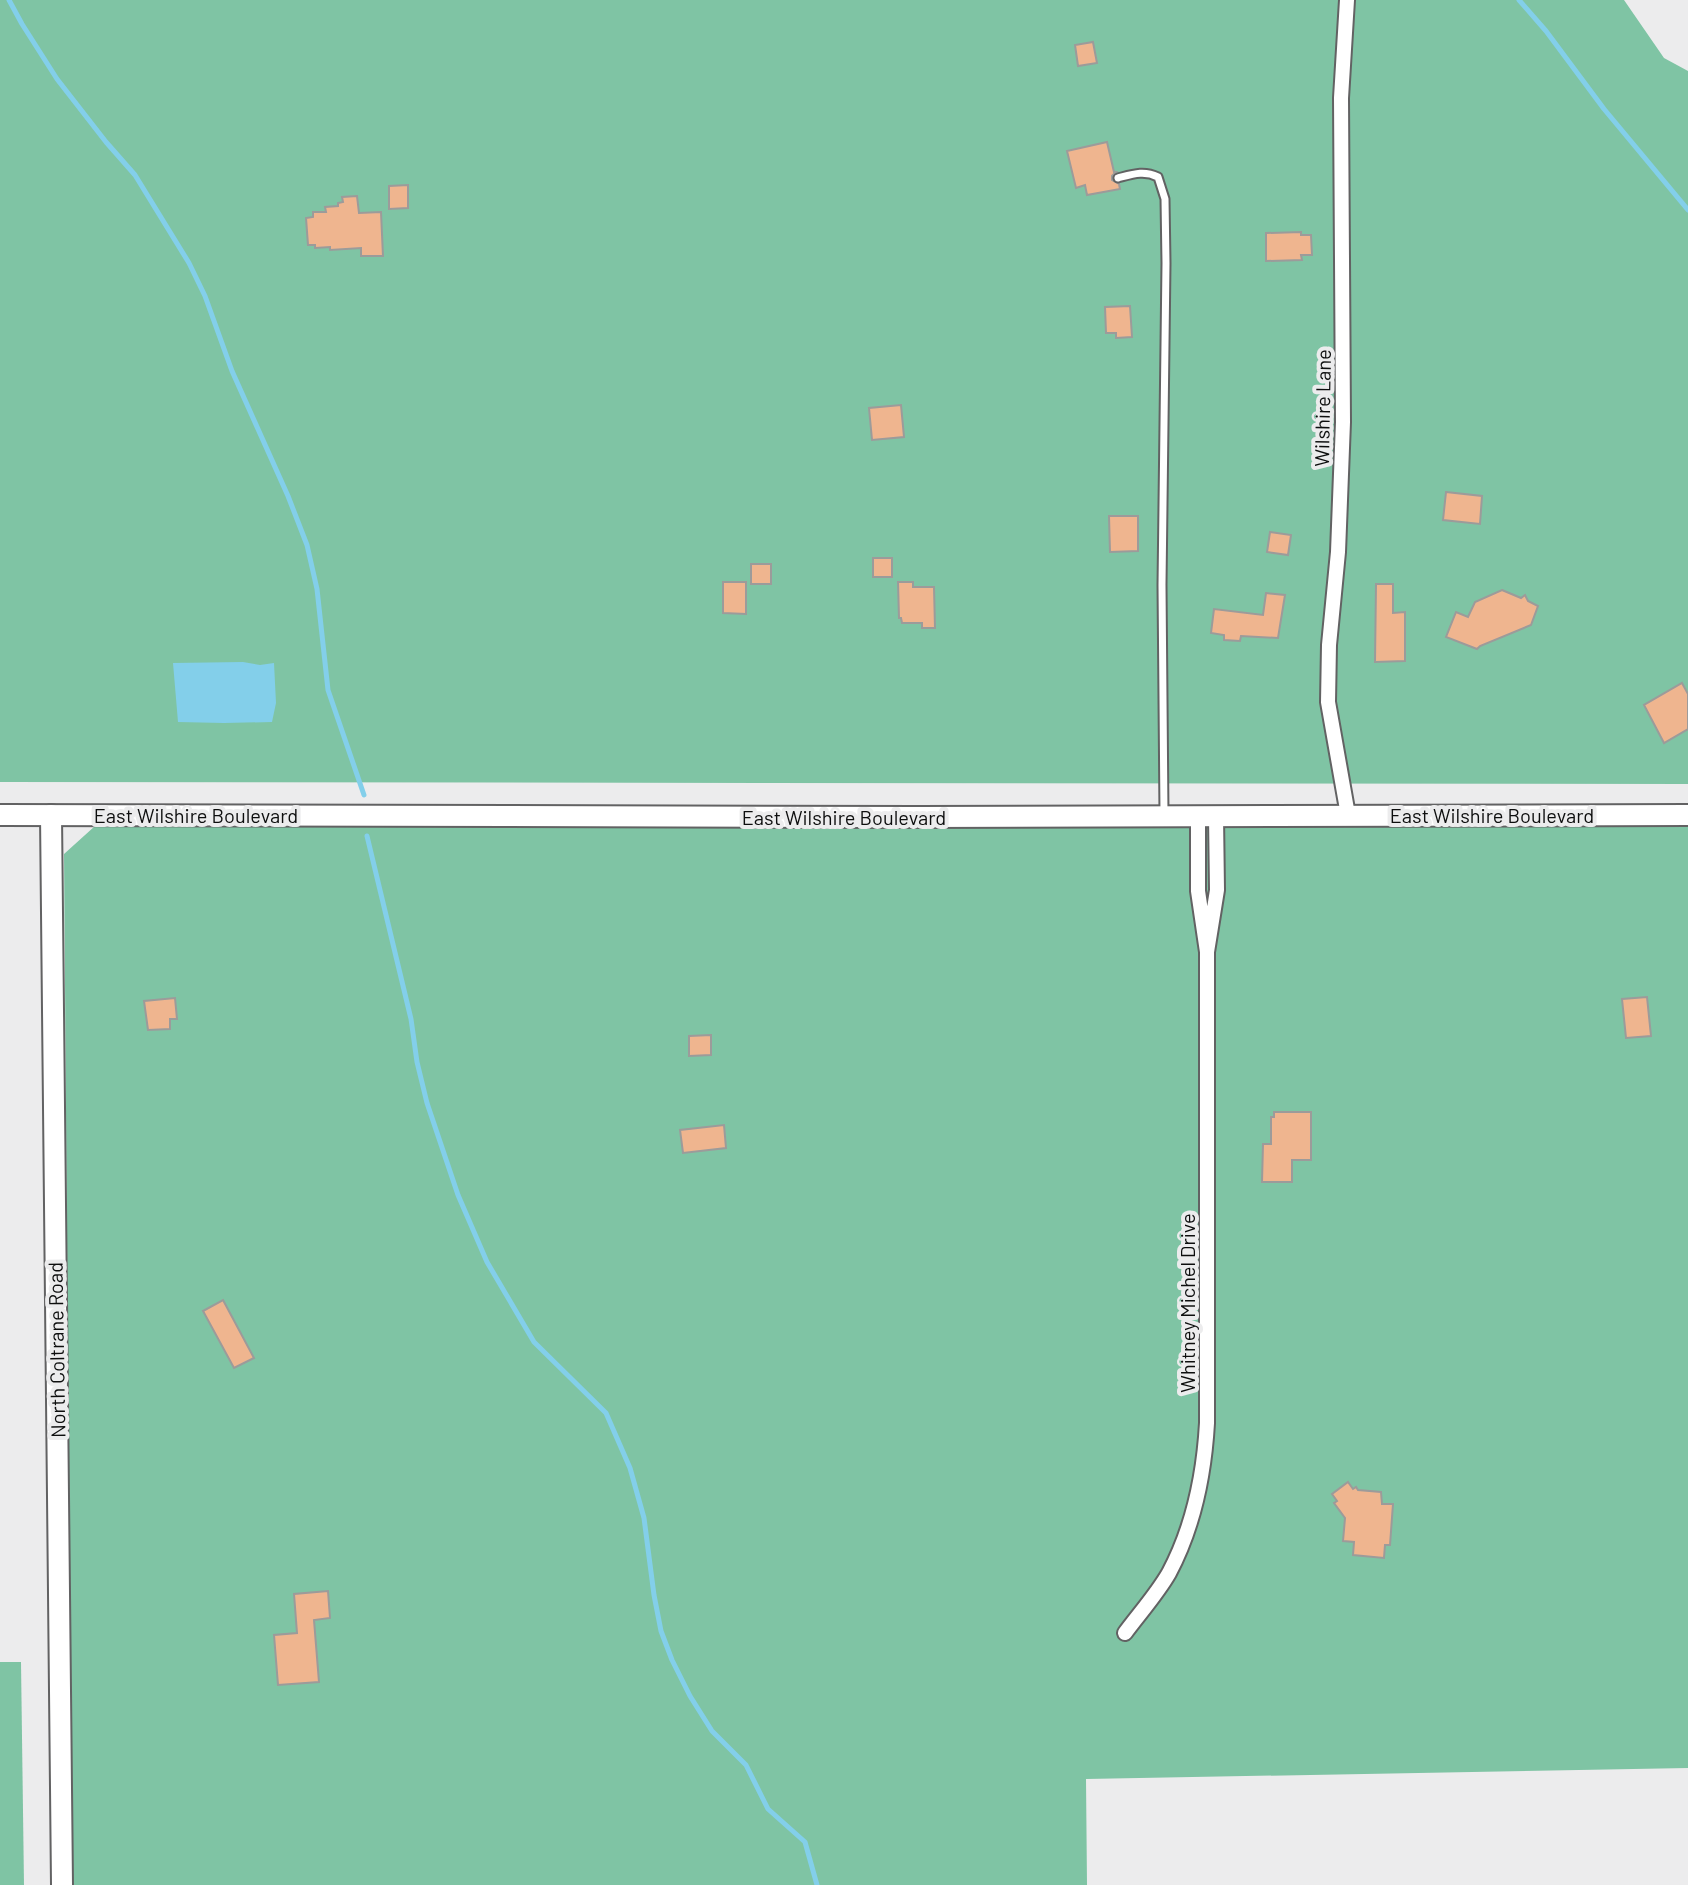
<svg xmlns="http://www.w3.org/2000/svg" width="1688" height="1885" font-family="Barlow,sans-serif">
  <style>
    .forest { fill: #7fc4a4 }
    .water { fill: #83cfea }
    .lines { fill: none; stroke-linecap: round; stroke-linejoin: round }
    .stream { stroke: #83cfea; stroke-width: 5 }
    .building { fill: #efb58f; stroke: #9c9b9a; stroke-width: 2 }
    .lane-casing { stroke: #626263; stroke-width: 11 }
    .street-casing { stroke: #626263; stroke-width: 18 }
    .secondary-casing { stroke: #626263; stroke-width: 24 }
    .lane { stroke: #fff; stroke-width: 7 }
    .street { stroke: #fff; stroke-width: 14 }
    .secondary { stroke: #fff; stroke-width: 20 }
    .labels { text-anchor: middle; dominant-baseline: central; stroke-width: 8; stroke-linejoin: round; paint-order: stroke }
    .street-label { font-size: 20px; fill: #0d0e0e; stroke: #ececed }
  </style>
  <rect width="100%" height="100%" fill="#ececed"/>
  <g class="forest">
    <path d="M 0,0 L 1624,0 L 1664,58 L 1688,71 L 1688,784 L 0,782 Z"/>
    <path d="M 1688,825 L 1688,1768 L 1086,1779 L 1087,1885 L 72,1885 L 64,854 L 95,826 Z"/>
    <path d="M 0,1662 L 21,1662 L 24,1885 L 0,1885 Z"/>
  </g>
  <path class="water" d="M 243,662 L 260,665 L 274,663 L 276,703 L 272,722 L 224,723 L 178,722 L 173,663 Z"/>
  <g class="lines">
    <g class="stream">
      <path d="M 9,0 L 22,24 L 57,79 L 106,142 L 135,175 L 189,263 L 205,296 L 232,371 L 288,496 L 307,545 L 317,589 L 328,690 L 364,795"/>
      <path d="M 1519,0 L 1546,31 L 1604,109 L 1688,210"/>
      <path d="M 367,836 L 411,1019 L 417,1062 L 427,1103 L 458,1195 L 487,1262 L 534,1342 L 606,1413 L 630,1468 L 644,1518 L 654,1595 L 661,1631 L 672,1660 L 690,1696 L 712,1731 L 746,1765 L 768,1809 L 805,1842 L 817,1885"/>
    </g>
  </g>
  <g class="building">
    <path d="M 1093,42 L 1097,63 L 1078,66 L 1075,45 Z"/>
    <path d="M 1107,142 L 1114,172 L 1116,172 L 1112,176 L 1112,180 L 1119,184 L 1120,189 L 1087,195 L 1085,185 L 1076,188 L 1067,151 Z"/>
    <path d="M 408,185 L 408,208 L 389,209 L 389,186 Z"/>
    <path d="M 357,196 L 359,213 L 381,212 L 383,256 L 361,256 L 361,248 L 330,250 L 330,247 L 315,248 L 315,245 L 308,245 L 306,218 L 313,217 L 313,212 L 326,212 L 325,207 L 338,206 L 338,203 L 343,202 L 342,197 Z"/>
    <path d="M 1301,232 L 1301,235 L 1311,235 L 1312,255 L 1301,255 L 1302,260 L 1266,261 L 1266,233 Z"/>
    <path d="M 1130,306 L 1132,337 L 1116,338 L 1116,333 L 1106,333 L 1105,307 Z"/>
    <path d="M 901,405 L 904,437 L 872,440 L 869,408 Z"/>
    <path d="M 1446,492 L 1482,496 L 1480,524 L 1443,520 Z"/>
    <path d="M 1109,516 L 1138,516 L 1138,551 L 1110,552 Z"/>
    <path d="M 1270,532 L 1291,535 L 1288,555 L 1267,552 Z"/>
    <rect x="873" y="558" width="19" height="19"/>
    <rect x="751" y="564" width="20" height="20"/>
    <path d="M 723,582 L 746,582 L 746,614 L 723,613 Z"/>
    <path d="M 898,582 L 913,582 L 913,587 L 934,587 L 935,628 L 922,628 L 922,623 L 902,623 L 901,618 L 899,618 Z"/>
    <path d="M 1376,584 L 1393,584 L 1393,613 L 1405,612 L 1405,661 L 1375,662 Z"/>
    <path d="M 1502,590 L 1521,598 L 1525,595 L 1528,601 L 1538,606 L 1531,625 L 1480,646 L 1477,649 L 1446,637 L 1456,612 L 1468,617 L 1475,602 Z"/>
    <path d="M 1266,593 L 1285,595 L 1278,638 L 1241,636 L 1240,641 L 1224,640 L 1224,635 L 1211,633 L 1214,609 L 1263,615 Z"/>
    <path d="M 1682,683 L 1688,694 L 1688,729 L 1664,743 L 1644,705 Z"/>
    <path d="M 1647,997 L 1651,1036 L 1626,1038 L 1622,999 Z"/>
    <path d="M 175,998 L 177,1019 L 170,1019 L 170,1029 L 148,1030 L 144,1001 Z"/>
    <path d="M 711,1035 L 711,1055 L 689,1056 L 689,1036 Z"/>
    <path d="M 1274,1112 L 1311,1112 L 1311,1160 L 1292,1160 L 1292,1182 L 1262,1182 L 1263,1144 L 1271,1144 L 1271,1117 L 1274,1117 Z"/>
    <path d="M 724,1125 L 726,1148 L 683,1153 L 680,1130 Z"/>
    <path d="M 223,1300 L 254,1358 L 234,1368 L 203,1311 Z"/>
    <path d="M 1348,1482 L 1353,1489 L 1356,1487 L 1358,1490 L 1381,1492 L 1382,1504 L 1393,1504 L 1390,1545 L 1385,1545 L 1384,1558 L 1353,1555 L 1354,1542 L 1343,1541 L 1345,1518 L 1334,1503 L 1337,1501 L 1332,1494 Z"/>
    <path d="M 328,1591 L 330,1618 L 314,1620 L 319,1682 L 278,1685 L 274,1635 L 297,1633 L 294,1594 Z"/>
  </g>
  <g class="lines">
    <g class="lane-casing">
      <path id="lane" d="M 1118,178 C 1133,174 1144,170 1158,177 L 1165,199 L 1166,263 L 1162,585 L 1164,814"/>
    </g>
    <g class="street-casing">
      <g id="street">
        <path d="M 1347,0 L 1341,98 L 1343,422 L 1338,552 L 1329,645 L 1328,702 L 1348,815"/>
        <path d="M 1198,816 L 1198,891 L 1207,952 L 1217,890 L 1216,816"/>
        <path d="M 1125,1633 C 1139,1614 1157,1594 1169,1573 C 1194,1526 1204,1476 1207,1423 L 1207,952"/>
      </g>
    </g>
    <g class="secondary-casing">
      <g id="secondary">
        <path d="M 0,815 L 919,817 L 1688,815"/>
        <path d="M 51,815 L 62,1885"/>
      </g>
    </g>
    <use href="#lane" class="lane"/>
    <use href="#street" class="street"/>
    <use href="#secondary" class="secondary"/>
  </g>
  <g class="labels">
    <g class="street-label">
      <text transform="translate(1322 408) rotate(-89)">Wilshire Lane</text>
      <text x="196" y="815">East Wilshire Boulevard</text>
      <text x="1492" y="815">East Wilshire Boulevard</text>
      <text x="844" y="817">East Wilshire Boulevard</text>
      <text transform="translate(1187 1303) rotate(-90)">Whitney Michel Drive</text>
      <text transform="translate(56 1350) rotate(-91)">North Coltrane Road</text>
    </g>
  </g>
</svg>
